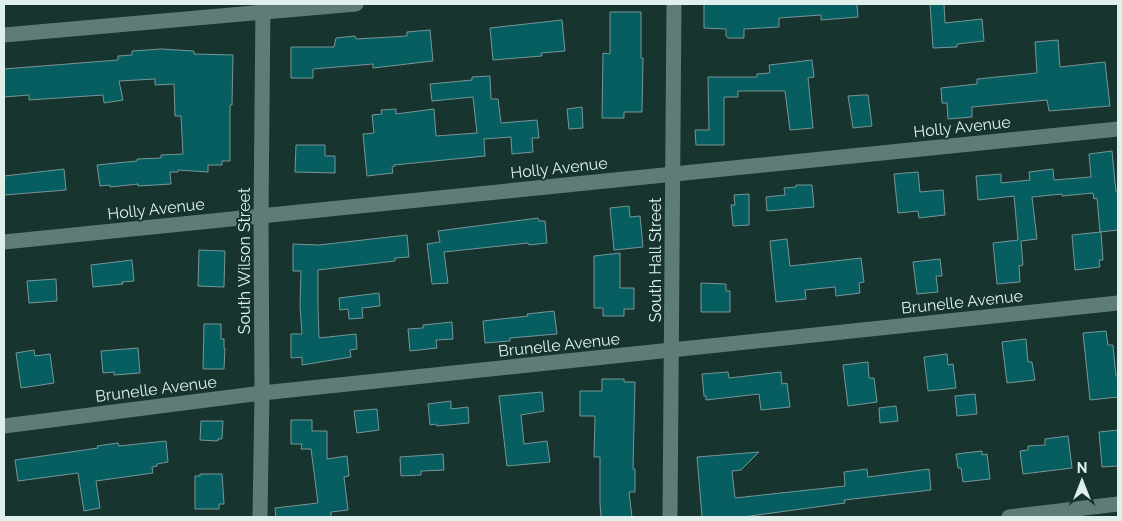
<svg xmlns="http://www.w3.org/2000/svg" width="1122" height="521" font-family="Raleway,sans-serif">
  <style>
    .building { fill: #075e61; stroke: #769698 }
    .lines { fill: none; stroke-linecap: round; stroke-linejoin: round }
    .street { stroke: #5f7d77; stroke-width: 15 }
    .labels { text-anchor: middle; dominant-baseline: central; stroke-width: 4; stroke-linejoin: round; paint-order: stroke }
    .street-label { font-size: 16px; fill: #dff0ec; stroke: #17342f }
  </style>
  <rect width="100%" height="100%" fill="#17342f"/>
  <g class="building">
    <path d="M 704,4 L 857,4 L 858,17 L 821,20 L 821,15 L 779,18 L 779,27 L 744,29 L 744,38 L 728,38 L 726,36 L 726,29 L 704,28 Z"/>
    <path d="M 930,4 L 944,4 L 945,23 L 982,19 L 984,41 L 957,44 L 957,47 L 933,48 Z"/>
    <path d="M 610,12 L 641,12 L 641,58 L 643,58 L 642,112 L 624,112 L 624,118 L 602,118 L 603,53 L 610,54 Z"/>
    <path d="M 562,20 L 565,51 L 541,53 L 542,56 L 493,60 L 490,28 Z"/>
    <path d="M 430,30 L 433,61 L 373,68 L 373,64 L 313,69 L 313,78 L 291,78 L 291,47 L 334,47 L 336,38 L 355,36 L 356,39 L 407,36 L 407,32 Z"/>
    <path d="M 1058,40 L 1060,67 L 1105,62 L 1110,106 L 1049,111 L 1047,100 L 972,107 L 972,117 L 948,119 L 947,103 L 942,103 L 941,88 L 977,84 L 977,79 L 1037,73 L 1035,42 Z"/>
    <path d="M 161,49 L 194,51 L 194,54 L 233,55 L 232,105 L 230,105 L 230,161 L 222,161 L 222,165 L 208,165 L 208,172 L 178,170 L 178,172 L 170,172 L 171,184 L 138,186 L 138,184 L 110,187 L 110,185 L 100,186 L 97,165 L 137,161 L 137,159 L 161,158 L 161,155 L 183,154 L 181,116 L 175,116 L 174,84 L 155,85 L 155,79 L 119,81 L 123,100 L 104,103 L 103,95 L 29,100 L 29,95 L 4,97 L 4,69 L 118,60 L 118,56 L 132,55 L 132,51 Z"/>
    <path d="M 812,60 L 814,77 L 808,78 L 813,128 L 790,130 L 785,91 L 738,91 L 738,97 L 724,97 L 724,145 L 696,145 L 695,130 L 709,130 L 708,77 L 757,77 L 757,74 L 770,73 L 769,65 Z"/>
    <path d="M 490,76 L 491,99 L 498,99 L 501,123 L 537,120 L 539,138 L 532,138 L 533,152 L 512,154 L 511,137 L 484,139 L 485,156 L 394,165 L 395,166 L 392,167 L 393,173 L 367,176 L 363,134 L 374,133 L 372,115 L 382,114 L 381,110 L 396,109 L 396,114 L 434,109 L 436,136 L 477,133 L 473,97 L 432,101 L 430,84 L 472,80 L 472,77 Z"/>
    <path d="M 863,95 L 868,95 L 872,126 L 853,128 L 848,96 Z"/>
    <path d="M 582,107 L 583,128 L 569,129 L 567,109 Z"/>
    <path d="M 296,145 L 325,145 L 325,156 L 335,156 L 335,173 L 295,172 Z"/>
    <path d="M 1112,151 L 1116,192 L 1118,191 L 1118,230 L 1100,232 L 1097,198 L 1094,199 L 1093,193 L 1062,196 L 1062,194 L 1032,197 L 1037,239 L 1021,241 L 1023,265 L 1019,266 L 1020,282 L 997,284 L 993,243 L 1018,240 L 1014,196 L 978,200 L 976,176 L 1001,174 L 1001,183 L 1030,180 L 1029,172 L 1053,169 L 1054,180 L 1091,177 L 1089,154 Z"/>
    <path d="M 64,169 L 66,190 L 4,195 L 4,176 Z"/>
    <path d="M 918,172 L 920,192 L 943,190 L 945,215 L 919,218 L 918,211 L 898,213 L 894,174 Z"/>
    <path d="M 796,185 L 812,185 L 814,207 L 767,211 L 766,197 L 785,195 L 784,188 L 796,187 Z"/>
    <path d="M 749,194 L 749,225 L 733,226 L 731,205 L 735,205 L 734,195 Z"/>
    <path d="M 629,206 L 630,217 L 640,216 L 643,247 L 614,250 L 610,208 Z"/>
    <path d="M 538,218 L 539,221 L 545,221 L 547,243 L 529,245 L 528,243 L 444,252 L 448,283 L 432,284 L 427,244 L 440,242 L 438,231 Z"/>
    <path d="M 1101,232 L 1103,260 L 1099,260 L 1100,267 L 1075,270 L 1072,235 Z"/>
    <path d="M 407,235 L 409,257 L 395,258 L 395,261 L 318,270 L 318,305 L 319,338 L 356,334 L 357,349 L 350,350 L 351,357 L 302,365 L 302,357 L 291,358 L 291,334 L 302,334 L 300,306 L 301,271 L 293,271 L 293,244 L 319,245 Z"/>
    <path d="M 787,239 L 790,266 L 861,258 L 864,282 L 859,283 L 860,293 L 836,296 L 835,287 L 805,290 L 806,299 L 776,302 L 770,241 Z"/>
    <path d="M 199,250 L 225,251 L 224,287 L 198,286 Z"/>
    <path d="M 620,253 L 620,288 L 634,288 L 634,309 L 624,309 L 624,316 L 603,316 L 603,308 L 594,308 L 594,256 Z"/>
    <path d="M 940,259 L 942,276 L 936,276 L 938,292 L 917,294 L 913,262 Z"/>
    <path d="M 132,260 L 134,281 L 122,282 L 123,284 L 93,287 L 91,265 Z"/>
    <path d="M 56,279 L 57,301 L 29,303 L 27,281 Z"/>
    <path d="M 701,283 L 726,284 L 726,291 L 730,291 L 730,312 L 701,312 Z"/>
    <path d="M 379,293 L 380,306 L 362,308 L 363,318 L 349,319 L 348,309 L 340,310 L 339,298 Z"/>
    <path d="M 554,311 L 557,334 L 510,338 L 510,341 L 485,343 L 483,321 L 528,316 L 527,314 Z"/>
    <path d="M 452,322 L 453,339 L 436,340 L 437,348 L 410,351 L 408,329 L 423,328 L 423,325 Z"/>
    <path d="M 204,324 L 221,324 L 221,339 L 224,339 L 224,348 L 225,348 L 224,369 L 203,369 Z"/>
    <path d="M 1106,331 L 1108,345 L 1113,345 L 1116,376 L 1118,376 L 1118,397 L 1090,400 L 1083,333 Z"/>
    <path d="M 1026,339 L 1028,362 L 1032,362 L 1035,380 L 1007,383 L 1002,342 Z"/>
    <path d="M 138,348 L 140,373 L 114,375 L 114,372 L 103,373 L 101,351 Z"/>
    <path d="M 34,350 L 35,356 L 50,354 L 54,383 L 21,388 L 16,353 Z"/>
    <path d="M 947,354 L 948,365 L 953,364 L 956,388 L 928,391 L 924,357 Z"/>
    <path d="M 868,362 L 869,378 L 874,378 L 877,402 L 848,406 L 843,365 Z"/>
    <path d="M 728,372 L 729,378 L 781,372 L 782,384 L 787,383 L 790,407 L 761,410 L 759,394 L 706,400 L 706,396 L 704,396 L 702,374 Z"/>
    <path d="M 602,379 L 624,379 L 624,382 L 635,382 L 633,469 L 635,469 L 635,492 L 629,492 L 632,517 L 601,517 L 600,503 L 600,457 L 594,457 L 595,416 L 580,416 L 580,391 L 602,391 Z"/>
    <path d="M 542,392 L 544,411 L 521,415 L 524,444 L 547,441 L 550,462 L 507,466 L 499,396 Z"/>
    <path d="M 975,394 L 977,414 L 957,416 L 955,396 Z"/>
    <path d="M 451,401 L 451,409 L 468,407 L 469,423 L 437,426 L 436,424 L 430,425 L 428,404 Z"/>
    <path d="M 896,406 L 898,421 L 880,423 L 879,408 Z"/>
    <path d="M 377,409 L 379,430 L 357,433 L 354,411 Z"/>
    <path d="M 291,420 L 312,420 L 312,431 L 327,431 L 327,459 L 347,456 L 349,476 L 344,477 L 348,510 L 331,512 L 331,517 L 276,517 L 275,508 L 318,503 L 311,449 L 301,449 L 302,444 L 291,444 Z"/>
    <path d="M 201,421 L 223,421 L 222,439 L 218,439 L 218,441 L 200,440 Z"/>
    <path d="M 1118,430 L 1118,466 L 1102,467 L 1099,432 Z"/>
    <path d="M 1068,436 L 1072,468 L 1023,474 L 1020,451 L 1028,450 L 1028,446 L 1045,445 L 1045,439 Z"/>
    <path d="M 166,441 L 168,462 L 157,464 L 157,466 L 152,467 L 153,473 L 96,481 L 100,508 L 84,511 L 78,473 L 18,481 L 15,460 L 98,448 L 97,446 L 118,443 L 119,446 Z"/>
    <path d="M 982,451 L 982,455 L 987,454 L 990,479 L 963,482 L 961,468 L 958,468 L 956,454 Z"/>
    <path d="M 759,452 L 741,470 L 732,471 L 735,498 L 845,486 L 844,472 L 867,469 L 868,477 L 929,469 L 931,490 L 844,500 L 845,503 L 743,517 L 702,517 L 697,457 Z"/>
    <path d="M 443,454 L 444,470 L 421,471 L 421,475 L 401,476 L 400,457 Z"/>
    <path d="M 200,474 L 222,474 L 224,504 L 219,504 L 219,509 L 195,509 L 195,476 L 200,476 Z"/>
  </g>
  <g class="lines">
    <g class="street">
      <path d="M 4,35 L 356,4"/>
      <path d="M 4,242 L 1118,129"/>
      <path d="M 4,426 L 262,393 L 1118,303"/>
      <path d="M 260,517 L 262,393 L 261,217 L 263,4"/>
      <path d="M 670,517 L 674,4"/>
      <path d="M 1009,517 L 1118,504"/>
    </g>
  </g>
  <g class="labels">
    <g class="street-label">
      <text transform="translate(962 127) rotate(-6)">Holly Avenue</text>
      <text transform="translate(559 168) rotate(-6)">Holly Avenue</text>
      <text transform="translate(156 209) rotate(-6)">Holly Avenue</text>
      <text transform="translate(655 260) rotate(-90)">South Hall Street</text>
      <text transform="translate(244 261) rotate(-90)">South Wilson Street</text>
      <text transform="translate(962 302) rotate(-6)">Brunelle Avenue</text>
      <text transform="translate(559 345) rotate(-6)">Brunelle Avenue</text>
      <text transform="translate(156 389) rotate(-7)">Brunelle Avenue</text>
    </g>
  </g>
  <rect width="1122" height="521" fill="none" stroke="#dff0ec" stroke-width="10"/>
  <g transform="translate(1082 481)" stroke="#17342f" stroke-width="4" paint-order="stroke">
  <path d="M0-4L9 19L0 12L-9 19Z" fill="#dff0ec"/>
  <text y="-8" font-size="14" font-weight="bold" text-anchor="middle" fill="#dff0ec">N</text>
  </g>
</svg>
